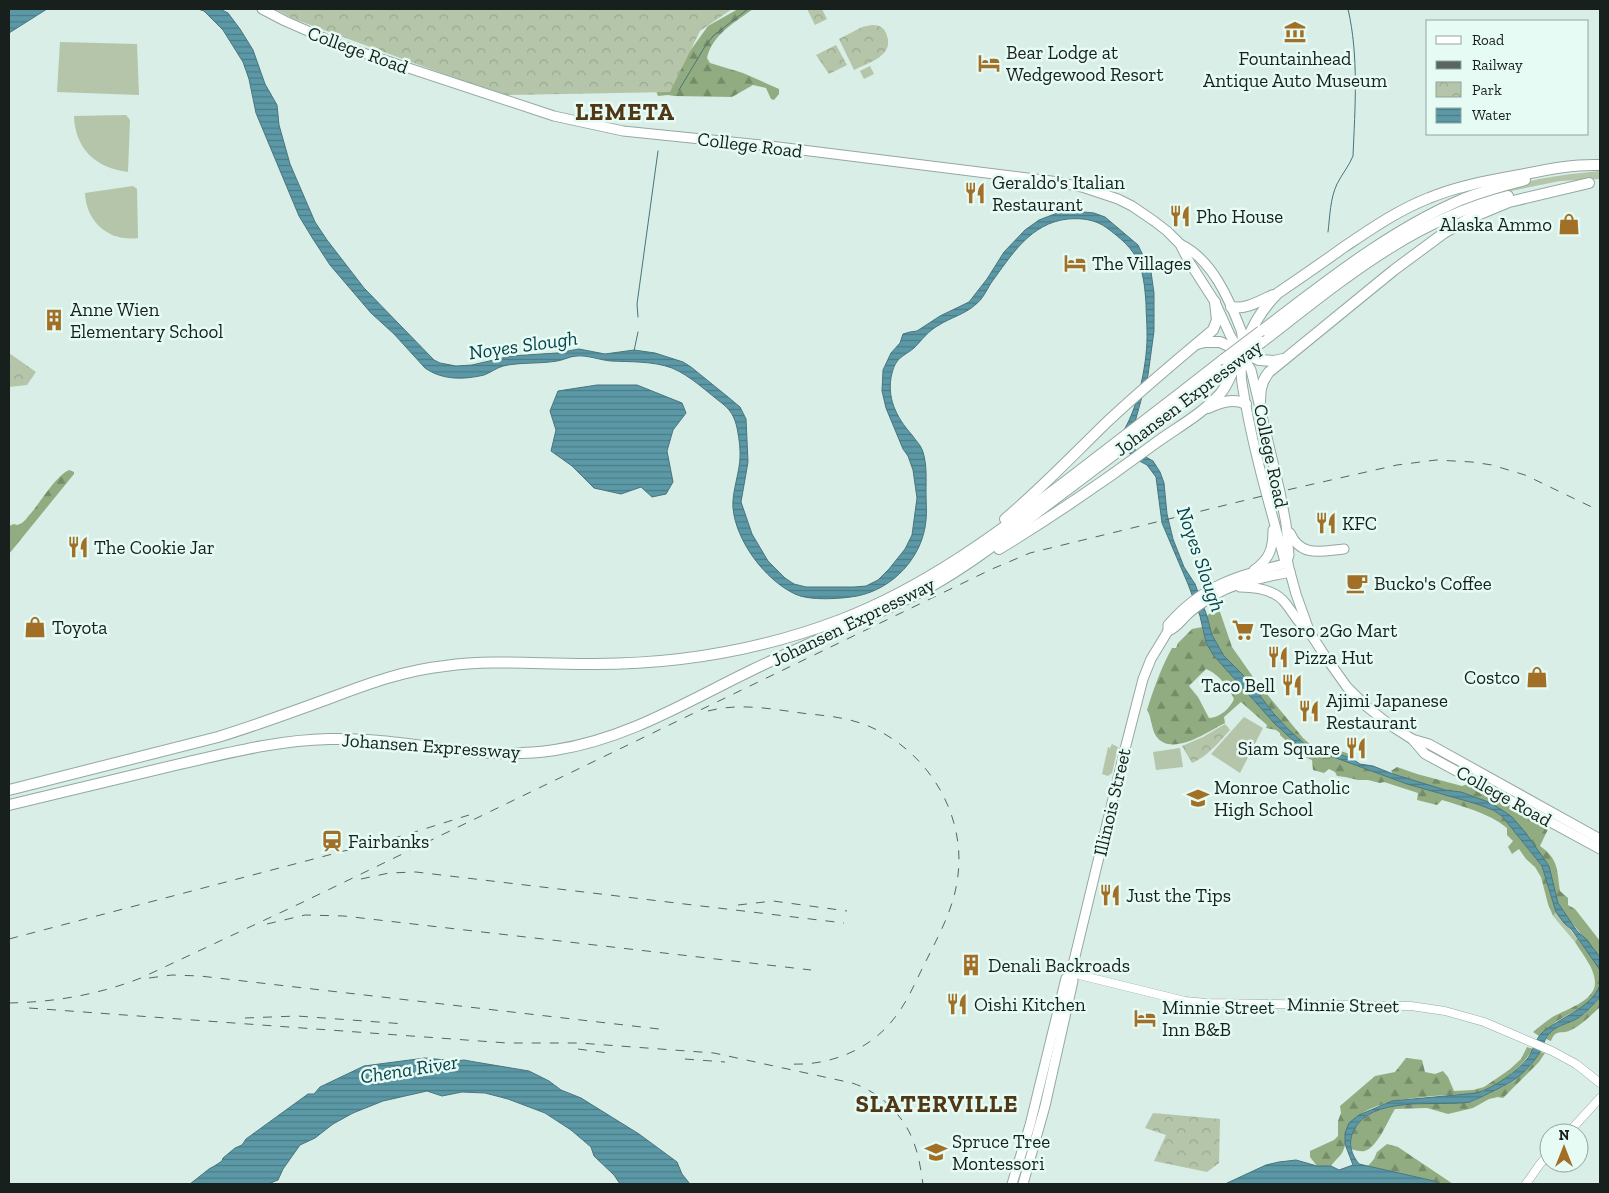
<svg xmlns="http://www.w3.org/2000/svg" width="1609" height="1193" font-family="'Zilla Slab',serif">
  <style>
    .green { fill: #b4c5a9 }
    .forest { fill: url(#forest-firs); fill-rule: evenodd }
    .park { fill: url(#park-crowns) }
    .water { fill: url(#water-rules); stroke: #48757e }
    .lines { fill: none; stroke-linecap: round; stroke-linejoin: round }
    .stream { stroke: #48757e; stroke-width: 1 }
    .secondary-casing { stroke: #94a8a2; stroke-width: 9 }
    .primary-casing { stroke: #94a8a2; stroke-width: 11 }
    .highway-casing { stroke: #94a8a2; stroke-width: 12 }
    .secondary { stroke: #fff; stroke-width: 8 }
    .primary { stroke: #fff; stroke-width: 9 }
    .highway { stroke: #fff; stroke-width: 10 }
    .rail { stroke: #586560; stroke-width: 1; stroke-dasharray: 9 9; stroke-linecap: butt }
    .highway-bridge-casing { stroke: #94a8a2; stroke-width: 12; stroke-linecap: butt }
    .highway-bridge { stroke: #fff; stroke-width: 10 }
    .labels { text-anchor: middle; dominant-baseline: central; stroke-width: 5; stroke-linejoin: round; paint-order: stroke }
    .street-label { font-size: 19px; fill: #18201d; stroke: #e6fbf4 }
    .poi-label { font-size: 19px; fill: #18201d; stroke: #e6fbf4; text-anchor: start }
    .water-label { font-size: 20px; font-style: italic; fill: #08434d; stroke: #e6fbf4 }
    .district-label { font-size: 24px; font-weight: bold; letter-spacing: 1px; fill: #503715; stroke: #e6fbf4 }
  </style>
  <defs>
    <pattern id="forest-firs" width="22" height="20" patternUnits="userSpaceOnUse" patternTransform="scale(1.25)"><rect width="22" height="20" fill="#92ac81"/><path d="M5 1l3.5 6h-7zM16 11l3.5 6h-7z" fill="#768c69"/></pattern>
    <pattern id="park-crowns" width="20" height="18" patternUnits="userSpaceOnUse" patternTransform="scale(1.25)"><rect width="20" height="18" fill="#b4c5a9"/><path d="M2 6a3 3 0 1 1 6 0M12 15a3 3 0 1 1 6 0" fill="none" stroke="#9aa991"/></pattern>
    <pattern id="water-rules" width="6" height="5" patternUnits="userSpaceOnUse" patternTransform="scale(1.25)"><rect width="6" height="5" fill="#5c99a7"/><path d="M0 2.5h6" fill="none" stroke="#4b7c87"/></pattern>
  </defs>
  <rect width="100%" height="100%" fill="#d8eee6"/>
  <g class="green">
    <path d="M 60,42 L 137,44 L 139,95 L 57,92 Z"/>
    <path d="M 126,115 L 130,120 L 128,172 C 96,168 75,149 74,116 Z"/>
    <path d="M 1600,171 L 1600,179 L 1560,181 L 1496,194 C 1511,180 1578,173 1600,171 Z"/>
    <path d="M 133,186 L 137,189 L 138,238 C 109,242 86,222 85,193 Z"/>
    <path d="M 1244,717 L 1263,728 L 1240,773 L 1211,754 Z"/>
    <path d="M 1112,744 L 1118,747 L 1112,773 L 1108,776 L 1102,774 L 1108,747 L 1110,748 Z"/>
    <path d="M 1180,748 L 1183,767 L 1156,770 L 1153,752 Z"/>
    <path d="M 1556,912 L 1577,938 L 1575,942 L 1553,916 Z"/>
  </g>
  <g class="forest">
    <path d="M 738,9 L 753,9 C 735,22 712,35 707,58 L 710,63 L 743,73 L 779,89 L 779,94 L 774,100 L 771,99 L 766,88 L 753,85 L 732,97 L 674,96 L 668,95 L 658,96 L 656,91 L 672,76 L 708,26 Z"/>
    <path d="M 69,470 L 74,472 L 74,474 L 9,554 L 9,526 L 14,524 L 17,525 C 25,523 26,518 32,512 C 41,501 56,476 69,470 Z"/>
    <path d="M 1218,606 L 1232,647 L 1253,677 L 1303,738 L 1311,745 L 1334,749 L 1353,755 L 1351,758 L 1332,752 L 1309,748 L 1290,731 L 1274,714 L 1248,680 L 1224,656 L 1212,635 L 1207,616 Z"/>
    <path d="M 1202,627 L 1206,643 L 1214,656 L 1275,724 L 1306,752 L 1328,755 L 1407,784 L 1477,804 L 1493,810 L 1502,816 L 1542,866 L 1556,912 L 1553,916 L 1548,904 L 1541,877 L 1535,867 L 1526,859 L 1519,849 L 1512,854 L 1508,847 L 1513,841 L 1507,835 L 1507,828 C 1489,813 1464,807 1442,800 L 1437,805 L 1417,800 L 1418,793 L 1384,782 L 1380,783 L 1368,780 L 1358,780 L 1345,777 L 1337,776 L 1335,772 L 1329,769 L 1324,773 L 1313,770 L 1312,760 C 1298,755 1291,745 1280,735 L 1280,733 L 1276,730 L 1266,728 L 1267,725 L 1241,702 L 1224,717 L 1225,723 C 1209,731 1171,758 1156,736 C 1151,728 1152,718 1147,710 C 1154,688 1161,668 1172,648 L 1176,648 L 1178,643 L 1192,629 ZM 1206,669 C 1217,673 1230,688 1234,699 C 1230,708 1220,718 1209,718 L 1198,697 L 1189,686 Z"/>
    <path d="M 1397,767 L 1417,774 L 1462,786 L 1468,784 L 1549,827 L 1540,846 C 1559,859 1557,871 1560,891 L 1568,898 L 1568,905 L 1575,909 L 1600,941 L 1600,957 L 1567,917 L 1558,903 L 1549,866 L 1512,817 L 1491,803 L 1461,792 L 1445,790 L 1393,774 L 1391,771 Z"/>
    <path d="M 1577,938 L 1600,969 L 1600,985 L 1598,992 L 1593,998 L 1582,1007 L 1557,1021 L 1539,1036 L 1533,1032 C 1539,1027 1545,1022 1551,1018 C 1563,1010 1595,1002 1595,983 C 1595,968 1582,954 1575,942 Z"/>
    <path d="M 1600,997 L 1600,1007 C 1591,1015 1582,1025 1571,1030 C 1561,1035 1556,1028 1551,1041 L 1546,1039 C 1552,1027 1564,1025 1576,1019 C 1586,1014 1593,1006 1600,997 Z"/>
    <path d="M 1527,1047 L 1533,1049 C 1521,1069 1498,1086 1477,1093 C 1440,1097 1378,1094 1351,1122 C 1343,1130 1348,1142 1343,1151 C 1341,1156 1334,1161 1331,1166 L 1317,1166 L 1310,1157 L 1310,1151 L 1334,1140 L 1338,1136 L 1338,1121 L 1341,1113 L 1340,1106 L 1375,1076 L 1395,1072 L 1406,1058 L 1422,1060 L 1425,1072 L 1435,1074 L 1443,1071 L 1448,1077 L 1454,1091 L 1473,1090 L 1484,1087 L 1509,1070 L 1521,1059 Z"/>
    <path d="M 1540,1052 L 1545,1053 L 1539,1062 L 1503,1098 L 1498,1097 L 1489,1099 L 1473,1108 L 1448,1114 L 1427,1108 L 1395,1109 C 1388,1120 1379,1144 1367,1150 C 1362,1153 1356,1150 1351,1149 L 1351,1138 L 1354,1128 L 1360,1121 L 1370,1114 L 1378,1110 L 1398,1105 L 1472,1102 L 1514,1081 L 1530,1066 Z"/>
    <path d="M 1387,1144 L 1398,1147 L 1453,1184 L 1440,1184 L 1434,1181 L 1368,1166 L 1374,1159 L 1377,1152 Z"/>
  </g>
  <g class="park">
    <path d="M 275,9 L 732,9 L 700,31 L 670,92 L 501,95 L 294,19 Z"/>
    <path d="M 807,9 L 822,9 L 827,19 L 815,25 Z"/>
    <path d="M 872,25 C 880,25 885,28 887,36 C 894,56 868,63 854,70 L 839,39 L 862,27 Z"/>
    <path d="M 836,45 L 847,65 L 829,74 L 816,55 Z"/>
    <path d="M 870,66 L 874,74 L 864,79 L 860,71 Z"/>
    <path d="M 9,353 L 36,372 L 27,385 L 9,387 Z"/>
    <path d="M 1225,724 L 1230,730 C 1219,742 1207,757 1192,763 L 1182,746 L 1203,737 Z"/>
    <path d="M 1153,1113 L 1220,1119 L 1219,1163 L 1207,1172 L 1154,1161 L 1166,1135 L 1145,1128 Z"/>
  </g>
  <g class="water">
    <path d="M 9,9 L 47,9 L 9,33 Z"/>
    <path d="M 198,9 L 220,9 L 228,13 L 240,29 L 253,50 L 265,84 L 277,105 L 279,125 L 290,164 L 315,222 L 327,240 L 364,288 L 434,360 L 440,363 L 456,366 L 472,365 L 511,356 L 557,353 L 579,349 L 605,354 L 634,350 L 655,353 L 683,362 L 691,367 L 728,397 L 740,407 L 746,419 L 748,462 L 741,502 L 752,534 L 768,561 L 785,578 L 794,584 L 806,587 L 854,587 L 866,586 L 878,580 L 889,569 L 905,549 L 912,535 L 917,498 L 913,470 L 908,456 L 903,449 L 886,408 L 882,391 L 883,370 L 891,353 L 900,343 L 903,334 L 910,332 L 917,331 L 940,316 L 969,302 L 987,279 L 1004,252 L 1025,230 L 1039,220 L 1060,212 L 1074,211 L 1094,213 L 1105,217 L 1138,245 L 1151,272 L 1154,293 L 1154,331 L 1148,375 L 1135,422 L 1134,448 L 1137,452 L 1153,461 L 1160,472 L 1164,483 L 1167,514 L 1173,539 L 1184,567 L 1195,584 L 1207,616 L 1212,635 L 1224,656 L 1248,680 L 1274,714 L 1290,731 L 1309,748 L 1332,752 L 1351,758 L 1360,764 L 1373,766 L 1393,774 L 1445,790 L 1461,792 L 1491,803 L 1505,812 L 1512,817 L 1525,832 L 1549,866 L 1558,903 L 1577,931 L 1585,938 L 1600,957 L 1600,970 L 1572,930 L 1564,923 L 1556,912 L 1542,866 L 1502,816 L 1493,810 L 1477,804 L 1407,784 L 1328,755 L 1306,752 L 1275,724 L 1214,656 L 1206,643 L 1200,616 L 1188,584 L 1162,523 L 1156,477 L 1147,465 L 1132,457 L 1129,452 L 1124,430 C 1139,405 1148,360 1147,331 C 1147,322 1146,313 1146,303 C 1145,290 1144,276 1139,263 C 1133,248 1119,237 1107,228 C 1095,219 1081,218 1068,219 C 1030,223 1011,256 991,283 C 986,291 983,299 975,305 C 965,314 950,318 939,325 C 928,331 922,340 914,348 C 903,357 896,357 892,373 C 886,397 896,417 912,435 C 916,441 921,445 923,452 C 927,465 926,479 926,493 C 926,502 927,512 926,520 C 923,557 893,589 857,596 C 841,599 809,601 795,594 C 765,580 736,541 733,508 C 732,495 737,480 739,467 C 741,455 740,445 738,433 C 736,421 733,412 723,404 C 707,392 691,376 672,368 C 653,361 631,362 611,361 C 599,360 588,355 577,356 C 570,356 564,360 557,361 C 540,364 520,362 503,366 C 496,368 490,373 484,375 C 463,380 442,380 425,368 L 394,334 L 371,313 L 330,265 L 313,239 L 299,216 L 256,113 L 249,79 L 243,62 L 223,30 L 204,11 Z"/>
    <path d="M 597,385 L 637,385 L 682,403 L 686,413 L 673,430 L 667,451 L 673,482 L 666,494 L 652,497 L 641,487 L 621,494 L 594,488 L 572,466 L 551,451 L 556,430 L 550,411 L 558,391 Z"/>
    <path d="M 1600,985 L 1600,997 C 1593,1005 1587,1012 1578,1018 C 1568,1024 1556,1025 1548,1035 C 1544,1040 1543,1047 1540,1052 C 1534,1062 1524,1073 1514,1080 C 1510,1083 1474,1101 1470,1102 C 1438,1107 1369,1094 1353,1132 C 1348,1143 1351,1154 1359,1164 L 1434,1181 L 1440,1184 L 1225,1184 L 1266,1165 L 1279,1162 L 1296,1160 L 1317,1166 L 1331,1166 L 1339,1170 L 1353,1165 L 1345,1144 L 1345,1133 L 1349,1123 L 1359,1115 L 1392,1101 L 1477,1093 C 1493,1088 1517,1072 1528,1058 C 1533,1051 1535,1040 1541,1034 C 1559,1017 1591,1009 1600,985 Z"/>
    <path d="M 425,1058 L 456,1061 L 464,1060 L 475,1062 L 529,1071 L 549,1081 L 561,1090 L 581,1098 L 639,1134 L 677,1162 L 682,1174 L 690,1184 L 620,1184 L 614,1175 L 594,1156 L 591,1147 L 571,1130 L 545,1113 L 508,1099 L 485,1093 L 462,1092 L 442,1096 L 427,1091 L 383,1101 L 353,1113 L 333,1124 L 315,1138 L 300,1145 L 283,1169 L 278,1180 L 268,1184 L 190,1184 L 209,1169 L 216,1165 L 222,1161 L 223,1158 L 235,1148 L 242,1145 L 246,1139 L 308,1094 L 314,1094 L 320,1087 L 364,1066 Z"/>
  </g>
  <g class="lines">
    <g class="stream">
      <path d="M 679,90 L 704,48 L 713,36 L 748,9"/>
      <path d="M 1328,232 C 1330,216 1330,199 1337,184 C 1342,174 1349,166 1353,156 C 1355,108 1359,56 1348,9"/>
      <path d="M 638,317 L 637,304 L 658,151"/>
      <path d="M 634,351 L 638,332"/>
    </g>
    <g class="secondary-casing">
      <g id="secondary">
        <path d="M 1071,973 L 1185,1001 L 1206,1003 L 1411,1006 L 1445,1011 L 1484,1022 L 1552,1051 L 1576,1064 L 1600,1083"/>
        <path d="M 1568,1133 L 1600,1098"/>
        <path d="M 1526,1184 L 1540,1164 L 1549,1154"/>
      </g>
    </g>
    <g class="primary-casing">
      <g id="primary">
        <path d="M 262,9 L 285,21 L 342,46 L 554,116 L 623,131 L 770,146 L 1051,181 L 1082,187 L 1118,199 L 1132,206 L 1154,221 L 1167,231 L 1180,244 L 1188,260 L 1215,302 L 1230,335 L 1251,370 L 1280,492 L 1286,524 L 1289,555 L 1287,561"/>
        <path d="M 1180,244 C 1212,259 1229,299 1241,330 C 1245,342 1239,368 1242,383 C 1251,442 1268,500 1284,558 L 1287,561 L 1296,594 L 1310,633 L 1327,659 L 1347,687 L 1366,706 L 1390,725 L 1412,739 L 1425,754 L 1600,849"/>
        <path d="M 1290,533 C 1301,558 1322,551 1344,549"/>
        <path d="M 1254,570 C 1270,559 1273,548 1273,530"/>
        <path d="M 1240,587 C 1256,587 1276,590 1286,604 C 1295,615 1297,622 1308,631"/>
        <path d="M 1168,631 C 1177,628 1181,620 1188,614 C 1194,608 1202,603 1210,598 C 1233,582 1263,578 1290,572"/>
        <path d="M 1412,739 L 1429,744 L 1600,839"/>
        <path d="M 1012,1184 L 1030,1125 L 1066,978 L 1070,977"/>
        <path d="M 1023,1184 L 1045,1106 L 1073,981 L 1070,977 L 1071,973 L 1125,749 L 1143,679 L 1151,659 L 1168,631 L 1168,625 C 1203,584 1238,576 1288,563"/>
      </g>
    </g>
    <g class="highway-casing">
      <g id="highway">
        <path d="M 1231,307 C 1245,310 1260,301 1273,295"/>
        <path d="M 1261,331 C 1326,282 1388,231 1463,199 C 1483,191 1505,185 1525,180"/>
        <path d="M 1262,342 C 1340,282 1410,221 1508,196"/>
        <path d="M 1197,344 L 1205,342 L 1220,342 L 1259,360 L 1274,361 L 1283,359"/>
        <path d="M 1260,407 C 1260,393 1260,383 1269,372 L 1394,270 L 1444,233 L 1468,219 L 1509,202 L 1589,183"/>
        <path d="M 1208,408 C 1221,402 1233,398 1246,404"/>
        <path d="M 1005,519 C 1041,489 1073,455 1107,422 C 1141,390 1177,360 1213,330 L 1217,320 L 1215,302"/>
        <path d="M 999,549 C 1053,516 1106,480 1157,442 C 1178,427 1202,414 1220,394 C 1228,385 1231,374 1236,364 C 1250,335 1254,317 1278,293 C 1300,278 1322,263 1344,247 C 1371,229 1398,210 1429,198 C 1460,185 1493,180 1525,174 C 1550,169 1575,164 1600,165"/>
        <path d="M 9,790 L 218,737 C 257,725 295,711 333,697 C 370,683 406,670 445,666 C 495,659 546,665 595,664 C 679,664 761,650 840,620 C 926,587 998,533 1070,478 C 1122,438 1173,399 1224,359"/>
        <path d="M 9,805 C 67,791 126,777 184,763 C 232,752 280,740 329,739 C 406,737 477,762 555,750 C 627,739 688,701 752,670 C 810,642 871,619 928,588 C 975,562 1016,528 1059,496 C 1114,455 1169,413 1224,370"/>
      </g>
    </g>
    <use href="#secondary" class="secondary"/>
    <use href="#primary" class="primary"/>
    <use href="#highway" class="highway"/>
    <g class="rail">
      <path d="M 708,711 C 742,702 776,710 809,714 C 832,716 855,719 875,729 C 932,756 968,820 957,882 C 953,909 939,935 927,959 C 917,978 909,999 896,1016 C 872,1049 831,1066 790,1064"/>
      <path d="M 361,879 L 389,873 L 416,872 L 844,923"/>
      <path d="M 738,905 L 773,901 L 847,911"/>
      <path d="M 267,924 L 305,915 L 344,916 L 811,970"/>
      <path d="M 9,939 L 405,835 L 469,815"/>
      <path d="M 149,978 L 172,975 L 200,976 L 659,1029"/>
      <path d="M 9,1003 C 55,1002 97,995 141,978 L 301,903 L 992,569 L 1030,553 L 1287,490 L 1397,465 L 1436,460 L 1472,462 L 1492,465 L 1525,475 L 1600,511"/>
      <path d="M 29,1008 L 507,1043 L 579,1043 L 714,1053 L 852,1083 C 880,1092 904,1115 914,1143 C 919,1156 921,1171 923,1184"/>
      <path d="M 245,1018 L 297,1016 L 405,1024"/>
      <path d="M 578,1049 L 608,1053"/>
      <path d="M 685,1059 L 725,1062"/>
    </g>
    <g class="highway-bridge-casing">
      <g id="highway-bridge">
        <path d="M 1224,359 L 1261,331"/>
        <path d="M 1224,370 L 1262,342"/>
      </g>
    </g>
    <use href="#highway-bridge" class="highway-bridge"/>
  </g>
  <defs>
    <g id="museum-bare" transform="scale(1.725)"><path d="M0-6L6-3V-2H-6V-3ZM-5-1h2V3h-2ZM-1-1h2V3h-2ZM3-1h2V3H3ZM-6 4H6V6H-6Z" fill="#a26f26" stroke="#e6fbf4" stroke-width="2.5" paint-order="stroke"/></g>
    <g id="hotel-bare" transform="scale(1.725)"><path d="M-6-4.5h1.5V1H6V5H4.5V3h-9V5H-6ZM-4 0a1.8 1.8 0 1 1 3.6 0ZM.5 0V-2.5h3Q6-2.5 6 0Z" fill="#a26f26" stroke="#e6fbf4" stroke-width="2.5" paint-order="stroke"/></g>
    <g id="restaurant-bare" transform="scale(1.725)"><path d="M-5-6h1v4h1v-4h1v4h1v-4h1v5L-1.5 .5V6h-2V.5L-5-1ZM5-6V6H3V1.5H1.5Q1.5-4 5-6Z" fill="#a26f26" stroke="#e6fbf4" stroke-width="2.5" paint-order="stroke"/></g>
    <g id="shop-bare" transform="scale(1.725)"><path d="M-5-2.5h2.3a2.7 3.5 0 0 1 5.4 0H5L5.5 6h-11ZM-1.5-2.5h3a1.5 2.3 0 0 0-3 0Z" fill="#a26f26" stroke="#e6fbf4" stroke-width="2.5" paint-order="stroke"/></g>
    <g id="building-bare" transform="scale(1.725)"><path d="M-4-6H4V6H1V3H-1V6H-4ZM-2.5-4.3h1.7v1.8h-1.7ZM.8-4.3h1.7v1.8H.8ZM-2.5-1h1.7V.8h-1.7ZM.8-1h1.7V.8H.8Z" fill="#a26f26" stroke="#e6fbf4" stroke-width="2.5" paint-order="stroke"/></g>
    <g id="cafe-bare" transform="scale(1.725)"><path d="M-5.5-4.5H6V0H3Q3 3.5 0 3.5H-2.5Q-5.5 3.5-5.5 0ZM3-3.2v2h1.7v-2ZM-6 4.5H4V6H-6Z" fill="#a26f26" stroke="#e6fbf4" stroke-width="2.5" paint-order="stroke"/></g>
    <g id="supermarket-bare" transform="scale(1.725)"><path d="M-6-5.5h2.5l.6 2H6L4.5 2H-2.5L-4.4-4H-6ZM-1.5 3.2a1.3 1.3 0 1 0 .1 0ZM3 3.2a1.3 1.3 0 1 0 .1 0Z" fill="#a26f26" stroke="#e6fbf4" stroke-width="2.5" paint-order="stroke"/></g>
    <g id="school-bare" transform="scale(1.725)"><path d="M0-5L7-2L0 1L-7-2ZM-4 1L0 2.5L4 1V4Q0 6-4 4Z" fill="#a26f26" stroke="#e6fbf4" stroke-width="2.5" paint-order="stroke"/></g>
    <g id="station-bare" transform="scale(1.725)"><path d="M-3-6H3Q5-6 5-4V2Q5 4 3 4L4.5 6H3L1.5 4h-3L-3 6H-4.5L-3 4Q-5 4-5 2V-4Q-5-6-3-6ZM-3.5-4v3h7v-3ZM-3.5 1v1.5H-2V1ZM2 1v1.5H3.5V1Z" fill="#a26f26" stroke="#e6fbf4" stroke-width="2.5" paint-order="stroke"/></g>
  </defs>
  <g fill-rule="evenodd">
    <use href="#museum-bare" x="1295" y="32"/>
    <use href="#hotel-bare" x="989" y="63"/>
    <use href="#restaurant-bare" x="975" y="193"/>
    <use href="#restaurant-bare" x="1180" y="216"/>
    <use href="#shop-bare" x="1569" y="224"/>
    <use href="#hotel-bare" x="1075" y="263"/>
    <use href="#building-bare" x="54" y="320"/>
    <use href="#restaurant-bare" x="1326" y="523"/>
    <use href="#restaurant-bare" x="78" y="547"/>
    <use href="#cafe-bare" x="1357" y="583"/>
    <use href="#shop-bare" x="35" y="627"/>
    <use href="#supermarket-bare" x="1243" y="630"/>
    <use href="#restaurant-bare" x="1278" y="657"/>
    <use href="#shop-bare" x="1537" y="677"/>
    <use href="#restaurant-bare" x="1292" y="685"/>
    <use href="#restaurant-bare" x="1309" y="711"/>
    <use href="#restaurant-bare" x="1356" y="748"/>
    <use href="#school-bare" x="1198" y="798"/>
    <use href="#station-bare" x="332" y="841"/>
    <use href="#restaurant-bare" x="1110" y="895"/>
    <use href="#building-bare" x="971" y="965"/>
    <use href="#restaurant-bare" x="957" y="1004"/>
    <use href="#hotel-bare" x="1145" y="1018"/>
    <use href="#school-bare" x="936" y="1152"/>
  </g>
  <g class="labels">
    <g class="street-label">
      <text transform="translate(358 50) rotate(20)">College Road</text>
      <text transform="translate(750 145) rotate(7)">College Road</text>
      <text transform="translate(1188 398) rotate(-37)">Johansen Expressway</text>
      <text transform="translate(1271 456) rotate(78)">College Road</text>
      <text transform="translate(853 622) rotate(-26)">Johansen Expressway</text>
      <text transform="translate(431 746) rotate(4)">Johansen Expressway</text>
      <text transform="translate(1504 796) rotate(29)">College Road</text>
      <text transform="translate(1112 802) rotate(-77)">Illinois Street</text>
      <text transform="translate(1343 1005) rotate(1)">Minnie Street</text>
    </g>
    <g class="poi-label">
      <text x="1006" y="52">Bear Lodge at<tspan x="1006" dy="22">Wedgewood Resort</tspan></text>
      <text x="1295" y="58" text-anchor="middle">Fountainhead<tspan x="1295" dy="22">Antique Auto Museum</tspan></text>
      <text x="992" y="182">Geraldo's Italian<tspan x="992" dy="22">Restaurant</tspan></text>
      <text x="1196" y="216">Pho House</text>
      <text x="1552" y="224" text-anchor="end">Alaska Ammo</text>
      <text x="1092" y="263">The Villages</text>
      <text x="70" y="309">Anne Wien<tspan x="70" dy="22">Elementary School</tspan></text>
      <text x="1342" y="523">KFC</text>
      <text x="94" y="547">The Cookie Jar</text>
      <text x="1374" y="583">Bucko's Coffee</text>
      <text x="52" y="627">Toyota</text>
      <text x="1260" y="630">Tesoro 2Go Mart</text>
      <text x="1294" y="657">Pizza Hut</text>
      <text x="1520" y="677" text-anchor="end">Costco</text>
      <text x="1275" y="685" text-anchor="end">Taco Bell</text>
      <text x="1326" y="700">Ajimi Japanese<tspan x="1326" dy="22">Restaurant</tspan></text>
      <text x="1340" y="748" text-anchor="end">Siam Square</text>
      <text x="1214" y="787">Monroe Catholic<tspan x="1214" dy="22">High School</tspan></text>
      <text x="348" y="841">Fairbanks</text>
      <text x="1126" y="895">Just the Tips</text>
      <text x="988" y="965">Denali Backroads</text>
      <text x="974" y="1004">Oishi Kitchen</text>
      <text x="1162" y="1007">Minnie Street<tspan x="1162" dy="22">Inn B&amp;B</tspan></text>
      <text x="952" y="1141">Spruce Tree<tspan x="952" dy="22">Montessori</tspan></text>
    </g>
    <g class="water-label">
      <text transform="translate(523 345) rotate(-8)">Noyes Slough</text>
      <text transform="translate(1201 559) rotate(71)">Noyes Slough</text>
      <text transform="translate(409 1069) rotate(-9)">Chena River</text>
    </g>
    <g class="district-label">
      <text x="625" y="111">LEMETA</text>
      <text x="937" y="1103">SLATERVILLE</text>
    </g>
  </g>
  <rect width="1609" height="1193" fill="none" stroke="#18201d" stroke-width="20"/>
  <rect x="1426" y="20" width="162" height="115" fill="#e6fbf4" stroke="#94a39e"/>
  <rect x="1436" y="36" width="25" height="8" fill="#ffffff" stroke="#94a39e"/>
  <text x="1472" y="45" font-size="15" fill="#18201d">Road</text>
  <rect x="1436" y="61" width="25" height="8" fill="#586560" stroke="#94a39e"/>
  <text x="1472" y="70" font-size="15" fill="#18201d">Railway</text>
  <rect x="1436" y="82" width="25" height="15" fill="url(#park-crowns)" stroke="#94a39e"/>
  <text x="1472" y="95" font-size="15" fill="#18201d">Park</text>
  <rect x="1436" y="108" width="25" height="15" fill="url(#water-rules)" stroke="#94a39e"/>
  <text x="1472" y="120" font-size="15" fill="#18201d">Water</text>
  <g transform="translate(1564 1148)"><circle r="24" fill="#e6fbf4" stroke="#94a39e"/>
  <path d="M0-4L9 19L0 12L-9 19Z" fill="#a26f26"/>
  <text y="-8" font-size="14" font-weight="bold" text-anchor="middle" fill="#18201d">N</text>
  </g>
</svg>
